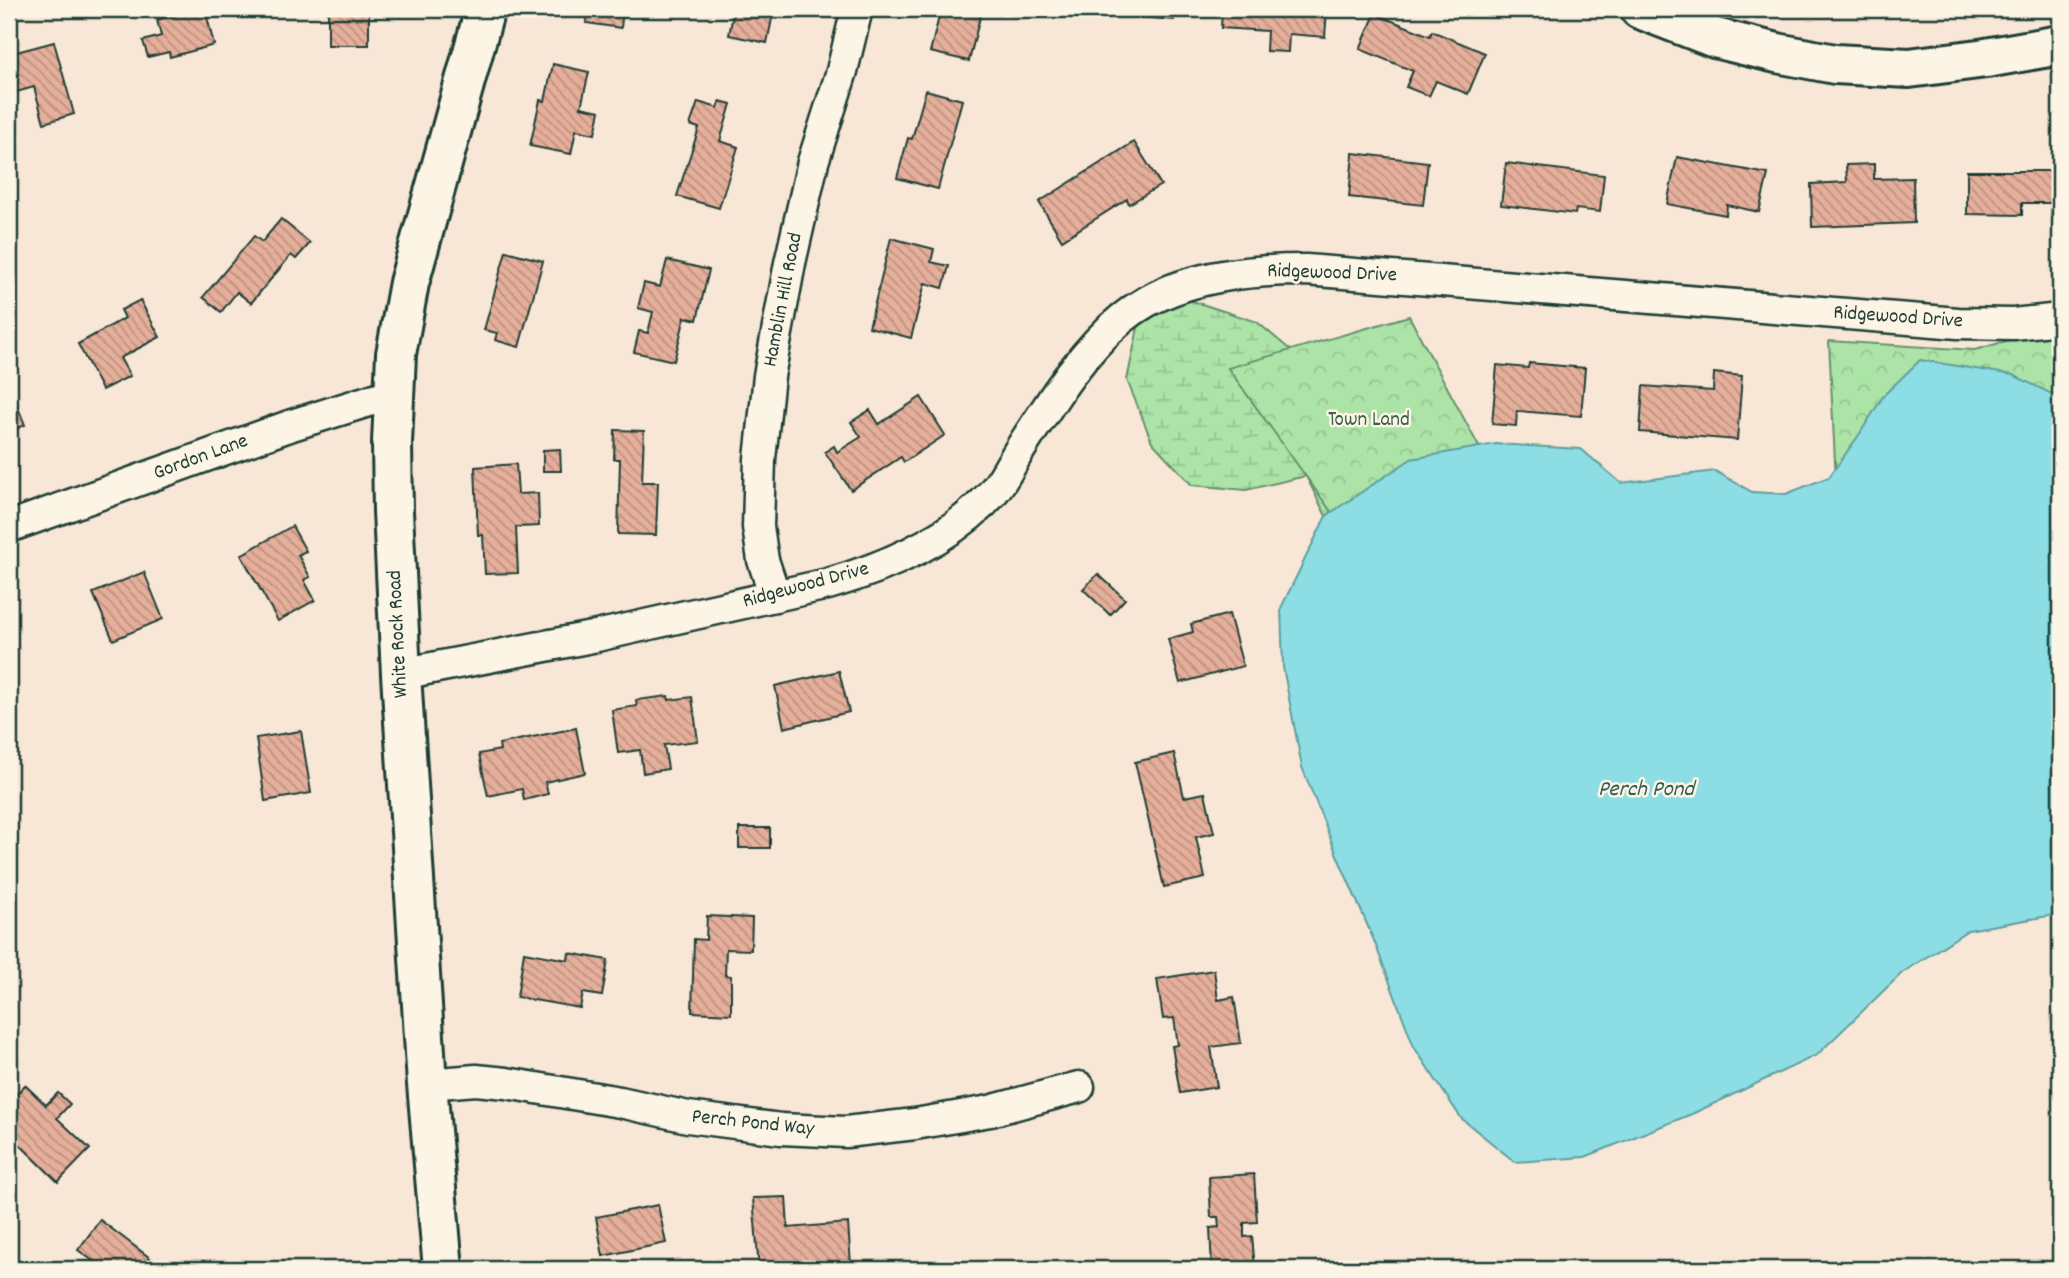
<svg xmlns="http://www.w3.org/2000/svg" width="2069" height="1278" font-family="Dekko,sans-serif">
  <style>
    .wetland { fill: url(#wetland-marsh); stroke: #66906e; stroke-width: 2 }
    .park { fill: url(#park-crowns); stroke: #66906e; stroke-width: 2 }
    .water { fill: #8ddee4; stroke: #619e9e; stroke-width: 2 }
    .building { fill: url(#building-back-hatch); stroke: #1f3d34; stroke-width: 2 }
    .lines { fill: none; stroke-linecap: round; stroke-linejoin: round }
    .street-casing { stroke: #1f3d34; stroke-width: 35 }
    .secondary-casing { stroke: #1f3d34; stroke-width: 44 }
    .street { stroke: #fcf5e5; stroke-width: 30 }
    .secondary { stroke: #fcf5e5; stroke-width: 38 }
    .labels { text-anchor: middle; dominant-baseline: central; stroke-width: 5; stroke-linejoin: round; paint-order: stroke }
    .street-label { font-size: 21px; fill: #1f3d34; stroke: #fcf5e5 }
    .park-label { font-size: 21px; fill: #3b5e4b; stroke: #fcf5e5 }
    .water-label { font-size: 23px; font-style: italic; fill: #355d57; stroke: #fcf5e5 }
  </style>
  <defs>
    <pattern id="wetland-marsh" width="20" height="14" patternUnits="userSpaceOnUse" patternTransform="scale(1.75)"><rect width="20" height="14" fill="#ace3a7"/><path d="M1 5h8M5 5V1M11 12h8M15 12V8" fill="none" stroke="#94c490"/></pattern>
    <pattern id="park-crowns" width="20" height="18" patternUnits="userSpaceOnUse" patternTransform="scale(1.75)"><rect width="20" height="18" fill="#ace3a7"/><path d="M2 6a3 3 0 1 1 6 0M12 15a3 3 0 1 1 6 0" fill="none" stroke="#94c490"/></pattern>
    <pattern id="building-back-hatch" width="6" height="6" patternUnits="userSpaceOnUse" patternTransform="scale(1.75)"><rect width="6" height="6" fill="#e6af9b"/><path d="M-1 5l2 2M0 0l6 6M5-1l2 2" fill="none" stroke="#ba907f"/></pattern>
  </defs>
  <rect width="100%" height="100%" fill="#f8e7d6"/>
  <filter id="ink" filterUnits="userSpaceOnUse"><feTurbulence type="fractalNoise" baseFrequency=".0143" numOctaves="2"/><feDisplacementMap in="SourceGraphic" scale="14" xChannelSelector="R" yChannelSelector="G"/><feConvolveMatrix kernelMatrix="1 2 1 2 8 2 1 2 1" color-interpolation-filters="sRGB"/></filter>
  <g filter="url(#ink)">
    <path class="wetland" d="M 1177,296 L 1257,322 L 1300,358 L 1411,459 L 1326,516 L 1306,476 L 1246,490 L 1192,485 L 1152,442 L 1127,380 L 1139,323 Z"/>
    <g class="park">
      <path d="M 1409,316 L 1523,529 L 1363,556 L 1228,368 Z"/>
      <path d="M 2060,326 L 2060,488 L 1836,482 L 1829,341 L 1975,350 Z"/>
    </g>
    <path class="water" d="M 1920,360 L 2013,375 L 2060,398 L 2060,914 L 1968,930 L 1902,973 L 1817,1055 L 1694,1113 L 1585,1157 L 1515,1162 L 1461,1118 L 1414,1047 L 1373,938 L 1337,855 L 1302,767 L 1283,667 L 1281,608 L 1326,516 L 1411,459 L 1496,444 L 1581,449 L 1621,483 L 1715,471 L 1752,492 L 1786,494 L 1829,477 L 1859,435 L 1884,395 Z"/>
    <g class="building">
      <path d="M 200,9 L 205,9 L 214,45 L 170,57 L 169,52 L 148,57 L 143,41 L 161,36 L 157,20 Z"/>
      <rect x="328" y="9" width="41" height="36"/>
      <path d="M 587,9 L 623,9 L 621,28 L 586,23 Z"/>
      <path d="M 734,9 L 774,9 L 767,43 L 729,35 Z"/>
      <path d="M 941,9 L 982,9 L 969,61 L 930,52 Z"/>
      <path d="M 1071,9 L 1175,9 L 1174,20 L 1071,11 Z"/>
      <path d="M 1222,9 L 1327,9 L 1325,37 L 1289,34 L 1288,52 L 1266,51 L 1267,31 L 1221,28 Z"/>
      <path d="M 1375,14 L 1430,36 L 1432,31 L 1485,53 L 1468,94 L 1436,81 L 1429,96 L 1406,87 L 1413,71 L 1360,49 Z"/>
      <path d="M 54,42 L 74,114 L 44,123 L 34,87 L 13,93 L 9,79 L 9,54 Z"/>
      <path d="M 553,64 L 589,72 L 581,107 L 600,111 L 595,134 L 576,130 L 571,154 L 530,146 L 540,100 L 545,101 Z"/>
      <path d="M 926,90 L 962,100 L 938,189 L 897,178 L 908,138 L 912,139 Z"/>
      <path d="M 720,101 L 731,104 L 720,141 L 738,147 L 719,208 L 677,196 L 699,128 L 690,125 L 698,102 L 718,108 Z"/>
      <path d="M 1134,142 L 1161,185 L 1129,204 L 1127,199 L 1062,240 L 1039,202 Z"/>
      <path d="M 1353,153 L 1428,162 L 1423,205 L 1349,197 Z"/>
      <path d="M 1677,157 L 1768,174 L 1759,212 L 1727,205 L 1726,215 L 1667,204 Z"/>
      <path d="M 1506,163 L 1604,175 L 1600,212 L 1576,209 L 1575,214 L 1501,205 Z"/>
      <path d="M 1874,164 L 1874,179 L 1913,178 L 1914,223 L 1812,227 L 1811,184 L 1847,182 L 1846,165 Z"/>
      <path d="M 1967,171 L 2060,171 L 2060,216 L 2051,216 L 2052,203 L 2022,203 L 2022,215 L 1967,214 Z"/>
      <path d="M 281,219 L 310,243 L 296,259 L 291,255 L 251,303 L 237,292 L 221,312 L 203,297 L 254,236 L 262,242 Z"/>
      <path d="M 891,238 L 934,249 L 931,262 L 949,266 L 943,288 L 925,283 L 911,338 L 869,327 Z"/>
      <path d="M 506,251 L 543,261 L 519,347 L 495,340 L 497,333 L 484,330 Z"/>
      <path d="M 667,260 L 709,270 L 697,320 L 685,317 L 674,361 L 634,352 L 639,331 L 648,333 L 653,312 L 638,308 L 644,283 L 660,287 Z"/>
      <path d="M 140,300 L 160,337 L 120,358 L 130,376 L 102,390 L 78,344 L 125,318 L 121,310 Z"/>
      <path d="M 1529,363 L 1585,368 L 1581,416 L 1517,411 L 1516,426 L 1492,424 L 1497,365 L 1528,368 Z"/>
      <path d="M 1714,373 L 1742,376 L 1737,440 L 1640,432 L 1643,386 L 1713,391 Z"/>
      <path d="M 9,385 L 25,425 L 9,432 Z"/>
      <path d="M 921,397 L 945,435 L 904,462 L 901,457 L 851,490 L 825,452 L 834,446 L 837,452 L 861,437 L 851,422 L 870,410 L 879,424 Z"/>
      <path d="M 615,430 L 644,431 L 642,482 L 658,482 L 656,535 L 618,534 L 620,459 L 614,459 Z"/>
      <path d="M 560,449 L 561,471 L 543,471 L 543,450 Z"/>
      <path d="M 516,464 L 518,494 L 538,493 L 539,526 L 516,527 L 518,573 L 485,574 L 483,535 L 478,535 L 475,467 Z"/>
      <path d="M 292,526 L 306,551 L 298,555 L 310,577 L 304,580 L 315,600 L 278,621 L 241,555 Z"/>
      <path d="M 144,572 L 163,619 L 113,640 L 93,593 Z"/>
      <path d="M 1098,574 L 1125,599 L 1110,615 L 1083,589 Z"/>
      <path d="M 1229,614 L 1243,666 L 1180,683 L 1168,639 L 1193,632 L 1191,624 Z"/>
      <path d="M 839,671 L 849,712 L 784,728 L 775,686 Z"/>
      <path d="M 668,696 L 669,700 L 692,697 L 698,741 L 664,745 L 668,769 L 643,773 L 640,750 L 618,753 L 612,710 L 637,706 L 636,700 Z"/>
      <path d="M 576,728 L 585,773 L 545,782 L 548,794 L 524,800 L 522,789 L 488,796 L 479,754 L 500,750 L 499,744 Z"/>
      <path d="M 301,731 L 311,793 L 265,801 L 256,738 Z"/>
      <path d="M 1174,753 L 1184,797 L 1205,793 L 1214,833 L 1196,837 L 1205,878 L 1164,887 L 1135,762 Z"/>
      <rect x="739" y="828" width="31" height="20"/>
      <path d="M 707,916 L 752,918 L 751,950 L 726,949 L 725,975 L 731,976 L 731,1014 L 692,1012 L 694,939 L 706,940 Z"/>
      <path d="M 524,952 L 568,960 L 569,953 L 608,960 L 602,996 L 583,993 L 580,1008 L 517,997 Z"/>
      <path d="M 1214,970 L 1218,1000 L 1234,997 L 1241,1043 L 1211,1047 L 1217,1087 L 1180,1093 L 1172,1046 L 1178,1045 L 1174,1018 L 1163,1019 L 1157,979 Z"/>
      <path d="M 25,1085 L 46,1105 L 58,1093 L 70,1104 L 57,1118 L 90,1149 L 58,1182 L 9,1134 L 9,1102 Z"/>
      <path d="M 1254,1174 L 1257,1222 L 1244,1223 L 1244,1237 L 1252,1236 L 1255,1269 L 1212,1269 L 1210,1228 L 1219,1227 L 1218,1217 L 1211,1217 L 1209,1177 Z"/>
      <path d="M 786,1197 L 788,1228 L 848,1223 L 851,1265 L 759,1269 L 753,1198 Z"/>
      <path d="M 658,1205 L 666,1243 L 603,1256 L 596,1217 Z"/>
      <path d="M 100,1220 L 150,1258 L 141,1269 L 104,1269 L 78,1250 Z"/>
    </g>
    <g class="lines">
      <g class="street-casing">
        <g id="street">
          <path d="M 9,527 L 292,425 L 394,393"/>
          <path d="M 775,596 L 763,560 L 758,527 L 760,459 L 769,376 L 790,263 L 813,162 L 842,71 L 857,9"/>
          <path d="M 401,674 L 592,637 L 828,584 C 883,568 941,544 983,503 C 998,489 1006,473 1016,456 C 1025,441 1035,426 1045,411 C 1070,372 1105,325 1146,302 C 1194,275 1252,270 1306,270 L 1958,323 L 2013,324 L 2060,319"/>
          <path d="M 427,1084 L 476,1080 L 506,1083 L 620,1102 L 688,1117 L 781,1129 L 846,1132 L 915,1124 L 990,1111 L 1079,1087"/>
        </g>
      </g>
      <g class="secondary-casing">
        <g id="secondary">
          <path d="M 1640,9 L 1715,38 L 1777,53 L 1835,64 L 1909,68 L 1986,58 L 2060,45"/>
          <path d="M 443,1269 L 427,1084 L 401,674 L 393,511 L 392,443 L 396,354 L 409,283 L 485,9"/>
        </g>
      </g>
      <use href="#street" class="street"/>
      <use href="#secondary" class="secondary"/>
    </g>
  </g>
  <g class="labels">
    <g class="street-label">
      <text transform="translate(1332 274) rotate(2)">Ridgewood Drive</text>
      <text transform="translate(784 300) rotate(-79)">Hamblin Hill Road</text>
      <text transform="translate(1898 318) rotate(4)">Ridgewood Drive</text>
      <text transform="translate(201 458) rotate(-20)">Gordon Lane</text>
      <text transform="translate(806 586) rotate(-15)">Ridgewood Drive</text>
      <text transform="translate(399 634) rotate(-93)">White Rock Road</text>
      <text transform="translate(753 1124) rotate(6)">Perch Pond Way</text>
    </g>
    <g class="park-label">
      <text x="1369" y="421">Town Land</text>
    </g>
    <g class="water-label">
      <text x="1646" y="790">Perch Pond</text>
    </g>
  </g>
  <rect width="2069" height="1278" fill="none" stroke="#fcf5e5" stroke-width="35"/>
  <rect x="18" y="18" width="2034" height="1243" fill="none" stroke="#1f3d34" stroke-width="2.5" filter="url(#ink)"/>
</svg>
